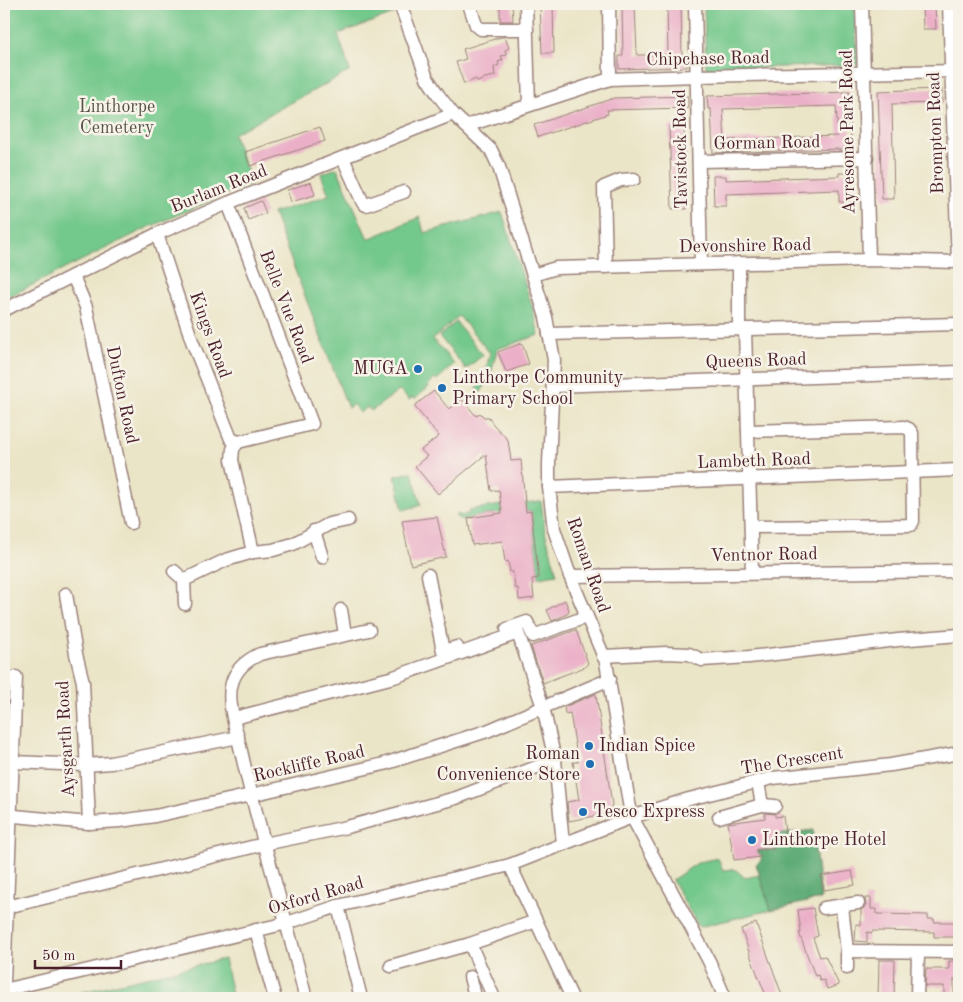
<svg xmlns="http://www.w3.org/2000/svg" width="963" height="1002" font-family="'Old Standard TT',serif">
  <style>
    .green { fill: #73c88b; stroke: #5e745b }
    .forest { fill: #5eac77; stroke: #546651 }
    .building { fill: #ebb0c8; fill-rule: evenodd }
    .lines { fill: none; stroke-linecap: round; stroke-linejoin: round }
    .minor-casing { stroke: #9a827a; stroke-width: 15 }
    .minor { stroke: #fff; stroke-width: 12 }
    .poi-dot { fill: #1f6fb2; stroke: #f7f3e8; stroke-width: 2 }
    .labels { text-anchor: middle; dominant-baseline: central; stroke-width: 5; stroke-linejoin: round; paint-order: stroke }
    .street-label { font-size: 18px; fill: #4a1f2b; stroke: #f7f3e8 }
    .park-label { font-size: 18px; fill: #565248; stroke: #f7f3e8 }
    .poi-label { font-size: 18px; fill: #4a1f2b; stroke: #f7f3e8; text-anchor: start }
  </style>
  <rect width="100%" height="100%" fill="#f7f3e8"/>
  <filter id="ink" filterUnits="userSpaceOnUse"><feTurbulence type="fractalNoise" baseFrequency=".02" numOctaves="2"/><feDisplacementMap in="SourceGraphic" scale="10" xChannelSelector="R" yChannelSelector="G"/><feConvolveMatrix kernelMatrix="1 2 1 2 8 2 1 2 1" color-interpolation-filters="sRGB"/></filter>
  <filter id="wash" filterUnits="userSpaceOnUse"><feTurbulence type="fractalNoise" baseFrequency=".0096" numOctaves="4" result="noise"/><feDisplacementMap in="SourceGraphic" scale="20" xChannelSelector="R" yChannelSelector="G"/><feGaussianBlur stdDeviation="1.12" result="paint"/><feColorMatrix in="noise" values="0 0 0 0 0 0 0 0 0 0 0 0 0 0 0 0 0 1.4 0 .05"/><feComposite in="paint" operator="in"/></filter>
  <g filter="url(#wash)">
    <rect width="100%" height="100%" fill="#ebe5c8"/>
    <g class="green">
      <path d="M 4,4 L 390,4 L 394,14 L 338,34 L 350,71 L 233,134 L 252,183 L 147,228 L 4,299 Z"/>
      <path d="M 704,4 L 855,4 L 857,65 L 706,69 Z"/>
      <path d="M 337,168 L 368,239 L 420,217 L 424,233 L 502,212 L 533,309 L 539,335 L 497,349 L 490,378 L 480,393 L 477,388 L 484,377 L 490,353 L 459,316 L 433,339 L 454,364 L 437,380 L 435,379 L 428,385 L 429,387 L 415,399 L 413,397 L 409,400 L 400,390 L 371,411 L 368,407 L 359,413 L 353,404 L 348,408 L 273,213 L 329,195 L 321,174 Z"/>
      <path d="M 456,322 L 483,355 L 466,369 L 439,336 Z"/>
      <path d="M 412,472 L 421,505 L 403,510 L 395,476 Z"/>
      <path d="M 541,501 L 545,531 L 557,574 L 539,577 L 531,511 L 526,512 L 525,503 Z"/>
      <path d="M 501,505 L 502,515 L 493,514 L 469,518 L 469,519 L 461,520 L 455,516 L 458,514 L 462,516 L 469,513 L 469,510 Z"/>
      <path d="M 718,858 L 723,870 L 735,869 L 745,878 L 759,875 L 771,910 L 699,927 L 672,880 L 699,862 Z"/>
      <path d="M 224,959 L 233,998 L 56,998 Z"/>
    </g>
    <path class="forest" d="M 813,830 L 821,899 L 771,910 L 756,864 L 762,859 L 756,851 L 774,848 L 773,835 Z"/>
    <g id="blocks">
      <g class="building">
        <path d="M 500,4 L 512,4 L 513,21 L 500,21 Z"/>
        <path d="M 540,4 L 553,4 L 554,53 L 542,53 Z"/>
        <path d="M 622,4 L 635,4 L 637,55 L 668,55 L 667,4 L 681,4 L 682,55 L 687,54 L 687,67 L 619,69 L 619,56 L 623,56 Z"/>
        <path d="M 922,4 L 935,4 L 936,29 L 923,29 Z"/>
        <path d="M 501,37 L 505,37 L 509,48 L 505,50 L 507,55 L 501,56 L 503,60 L 498,62 L 499,65 L 494,67 L 495,76 L 485,78 L 478,82 L 476,79 L 464,84 L 456,62 L 466,59 L 463,49 Z"/>
        <path d="M 942,89 L 942,103 L 892,104 L 894,199 L 882,199 L 878,91 Z"/>
        <path d="M 850,92 L 851,150 L 838,150 L 838,149 L 713,153 L 711,109 L 708,109 L 707,96 ZM 836,106 L 838,136 L 725,140 L 723,109 Z"/>
        <path d="M 688,96 L 688,108 L 607,110 L 608,114 L 538,137 L 534,125 L 614,98 Z"/>
        <path d="M 684,125 L 686,209 L 672,209 L 669,126 Z"/>
        <path d="M 320,127 L 325,141 L 250,166 L 245,152 Z"/>
        <path d="M 839,173 L 853,173 L 853,202 L 839,202 L 839,190 L 726,194 L 726,206 L 714,206 L 713,176 L 726,176 L 726,180 L 839,176 Z"/>
        <path d="M 311,182 L 315,195 L 291,202 L 287,190 Z"/>
        <path d="M 261,201 L 266,213 L 248,220 L 244,208 Z"/>
        <path d="M 522,343 L 529,364 L 506,372 L 498,352 Z"/>
        <path d="M 434,391 L 449,409 L 462,399 L 476,416 L 480,413 L 484,417 L 489,417 L 492,423 L 508,440 L 511,461 L 521,460 L 526,512 L 531,511 L 539,578 L 532,579 L 534,598 L 519,600 L 518,588 L 515,588 L 513,572 L 510,572 L 508,561 L 505,562 L 502,541 L 472,545 L 468,518 L 502,513 L 499,490 L 491,491 L 486,454 L 438,494 L 415,466 L 427,456 L 421,450 L 439,436 L 414,406 Z"/>
        <path d="M 437,517 L 446,557 L 411,565 L 402,521 Z"/>
        <path d="M 565,600 L 569,610 L 567,614 L 552,621 L 547,610 Z"/>
        <path d="M 576,630 L 588,663 L 585,667 L 543,683 L 531,646 Z"/>
        <path d="M 596,694 L 612,805 L 610,809 L 595,816 L 569,821 L 567,802 L 579,800 L 573,762 L 578,762 L 570,713 L 565,714 L 564,707 Z"/>
        <path d="M 765,813 L 775,814 L 775,817 L 783,816 L 785,833 L 773,835 L 774,849 L 756,850 L 761,857 L 734,860 L 728,823 L 765,818 Z"/>
        <path d="M 852,871 L 855,885 L 824,890 L 821,876 Z"/>
        <path d="M 865,898 L 871,898 L 871,909 L 877,909 L 877,914 L 928,915 L 928,919 L 934,919 L 934,922 L 959,922 L 959,937 L 934,937 L 934,932 L 872,931 L 872,933 L 867,932 L 867,942 L 855,941 L 856,924 L 861,925 L 861,910 L 866,906 Z"/>
        <path d="M 813,908 L 818,936 L 813,938 L 820,957 L 825,956 L 839,985 L 827,989 L 824,980 L 820,981 L 818,975 L 815,976 L 799,933 L 801,933 L 798,910 Z"/>
        <path d="M 756,923 L 778,984 L 783,998 L 767,998 L 753,963 L 741,929 Z"/>
        <path d="M 879,960 L 895,960 L 894,998 L 878,998 Z"/>
        <path d="M 949,961 L 959,961 L 959,979 L 954,979 L 954,998 L 944,998 L 944,986 L 925,986 L 926,969 L 949,969 Z"/>
      </g>
    </g>
  </g>
  <g filter="url(#ink)">
    <use href="#blocks" fill-opacity="0" stroke="#9a827a" stroke-width="1"/>
    <g class="lines">
      <g class="minor-casing">
        <g id="minor">
          <path d="M 400,4 L 427,78 L 439,96 L 453,114 L 491,150 L 499,167 L 546,317 L 554,360 L 549,463 L 549,487 L 554,529 L 570,576 L 606,662 L 629,803 L 632,817 L 709,961 L 725,998"/>
          <path d="M 469,4 L 476,25 L 481,29 L 527,29"/>
          <path d="M 526,4 L 529,105"/>
          <path d="M 609,4 L 610,79"/>
          <path d="M 695,4 L 701,264"/>
          <path d="M 862,4 L 869,260"/>
          <path d="M 949,4 L 958,262"/>
          <path d="M 466,126 L 610,79 L 697,76 L 959,71"/>
          <path d="M 343,158 L 363,203 L 366,205 L 404,192"/>
          <path d="M 699,161 L 867,158"/>
          <path d="M 228,203 L 312,424 L 238,442"/>
          <path d="M 157,234 L 192,341 L 231,439 L 238,442"/>
          <path d="M 739,263 L 739,329"/>
          <path d="M 606,267 L 604,187 L 621,180 L 634,179"/>
          <path d="M 533,275 L 556,268 L 869,260 L 959,262"/>
          <path d="M 73,276 L 86,307 L 131,523"/>
          <path d="M 4,310 L 157,234 L 228,203 L 453,114"/>
          <path d="M 745,329 L 752,572"/>
          <path d="M 549,334 L 959,324"/>
          <path d="M 553,386 L 959,372"/>
          <path d="M 748,431 L 904,427 L 909,429 L 912,433 L 913,521 L 911,525 L 751,527"/>
          <path d="M 238,442 L 233,449 L 232,460 L 253,552"/>
          <path d="M 549,487 L 959,470"/>
          <path d="M 314,531 L 322,557"/>
          <path d="M 174,571 L 184,580"/>
          <path d="M 428,575 L 443,651 L 457,647"/>
          <path d="M 570,576 L 959,571"/>
          <path d="M 66,594 L 76,654 L 83,682 L 89,823"/>
          <path d="M 185,604 L 184,580 L 226,560 L 253,552 L 273,550 L 293,544 L 329,524 L 348,520"/>
          <path d="M 341,610 L 345,634"/>
          <path d="M 507,629 L 527,622 L 533,636 L 586,617"/>
          <path d="M 603,656 L 666,653 L 689,654 L 702,660 L 749,657 L 898,640 L 959,635"/>
          <path d="M 234,718 L 394,677 L 518,633 L 543,707 L 555,760 L 563,844"/>
          <path d="M 13,762 L 86,765 L 111,763 L 238,737"/>
          <path d="M 762,805 L 775,806"/>
          <path d="M 4,815 L 89,823 L 120,821 L 155,816 L 251,795 L 384,764 L 487,731 L 610,679"/>
          <path d="M 719,817 L 762,805 L 758,782"/>
          <path d="M 510,865 L 572,998"/>
          <path d="M 338,906 L 361,998"/>
          <path d="M 842,906 L 847,951 L 847,968"/>
          <path d="M 7,907 L 264,844 L 347,827 L 456,798 L 555,760"/>
          <path d="M 824,908 L 858,903"/>
          <path d="M 256,930 L 274,995"/>
          <path d="M 470,944 L 536,921"/>
          <path d="M 847,951 L 959,952"/>
          <path d="M 391,966 L 470,944 L 494,998"/>
          <path d="M 470,977 L 474,992 L 473,998"/>
          <path d="M 4,982 L 16,677"/>
          <path d="M 4,990 L 287,923 L 338,906 L 510,865 L 632,817 L 689,799 L 773,778 L 891,765 L 959,753"/>
          <path d="M 304,991 C 284,910 259,831 241,751 C 237,732 226,701 232,683 C 236,668 247,660 260,654 L 369,630"/>
          <path d="M 917,998 L 918,952"/>
        </g>
      </g>
      <use href="#minor" class="minor"/>
    </g>
  </g>
  <g class="poi-dot">
    <circle cx="418" cy="369" r="5"/>
    <circle cx="442" cy="388" r="5"/>
    <circle cx="589" cy="746" r="5"/>
    <circle cx="590" cy="764" r="5"/>
    <circle cx="583" cy="812" r="5"/>
    <circle cx="752" cy="840" r="5"/>
  </g>
  <g class="labels">
    <g class="street-label">
      <text transform="translate(708 59) rotate(-1)">Chipchase Road</text>
      <text transform="translate(848 132) rotate(-91)">Ayresome Park Road</text>
      <text transform="translate(936 133) rotate(-92)">Brompton Road</text>
      <text transform="translate(767 143) rotate(-1)">Gorman Road</text>
      <text transform="translate(681 149) rotate(-91)">Tavistock Road</text>
      <text transform="translate(219 189) rotate(-22)">Burlam Road</text>
      <text transform="translate(745 246) rotate(-1)">Devonshire Road</text>
      <text transform="translate(286 307) rotate(69)">Belle Vue Road</text>
      <text transform="translate(210 335) rotate(70)">Kings Road</text>
      <text transform="translate(756 361) rotate(-2)">Queens Road</text>
      <text transform="translate(122 395) rotate(78)">Dufton Road</text>
      <text transform="translate(754 461) rotate(-2)">Lambeth Road</text>
      <text transform="translate(764 555) rotate(-1)">Ventnor Road</text>
      <text transform="translate(588 565) rotate(71)">Roman Road</text>
      <text transform="translate(66 739) rotate(-93)">Aysgarth Road</text>
      <text transform="translate(792 761) rotate(-9)">The Crescent</text>
      <text transform="translate(309 764) rotate(-13)">Rockliffe Road</text>
      <text transform="translate(316 896) rotate(-16)">Oxford Road</text>
    </g>
    <g class="park-label">
      <text x="117" y="107">Linthorpe<tspan x="117" dy="21">Cemetery</tspan></text>
    </g>
    <g class="poi-label">
      <text x="408" y="369" text-anchor="end">MUGA</text>
      <text x="452" y="378">Linthorpe Community<tspan x="452" dy="21">Primary School</tspan></text>
      <text x="599" y="746">Indian Spice</text>
      <text x="580" y="754" text-anchor="end">Roman<tspan x="580" dy="21">Convenience Store</tspan></text>
      <text x="593" y="812">Tesco Express</text>
      <text x="762" y="840">Linthorpe Hotel</text>
    </g>
  </g>
  <rect width="963" height="1002" fill="none" stroke="#f7f3e8" stroke-width="20"/>
  <path d="M35 960v8h86v-8" fill="none" stroke="#4a1f2b" stroke-width="2.5"/>
  <text x="42" y="960" font-size="15" fill="#4a1f2b" stroke="#f7f3e8" stroke-width="4" paint-order="stroke">50 m</text>
</svg>
